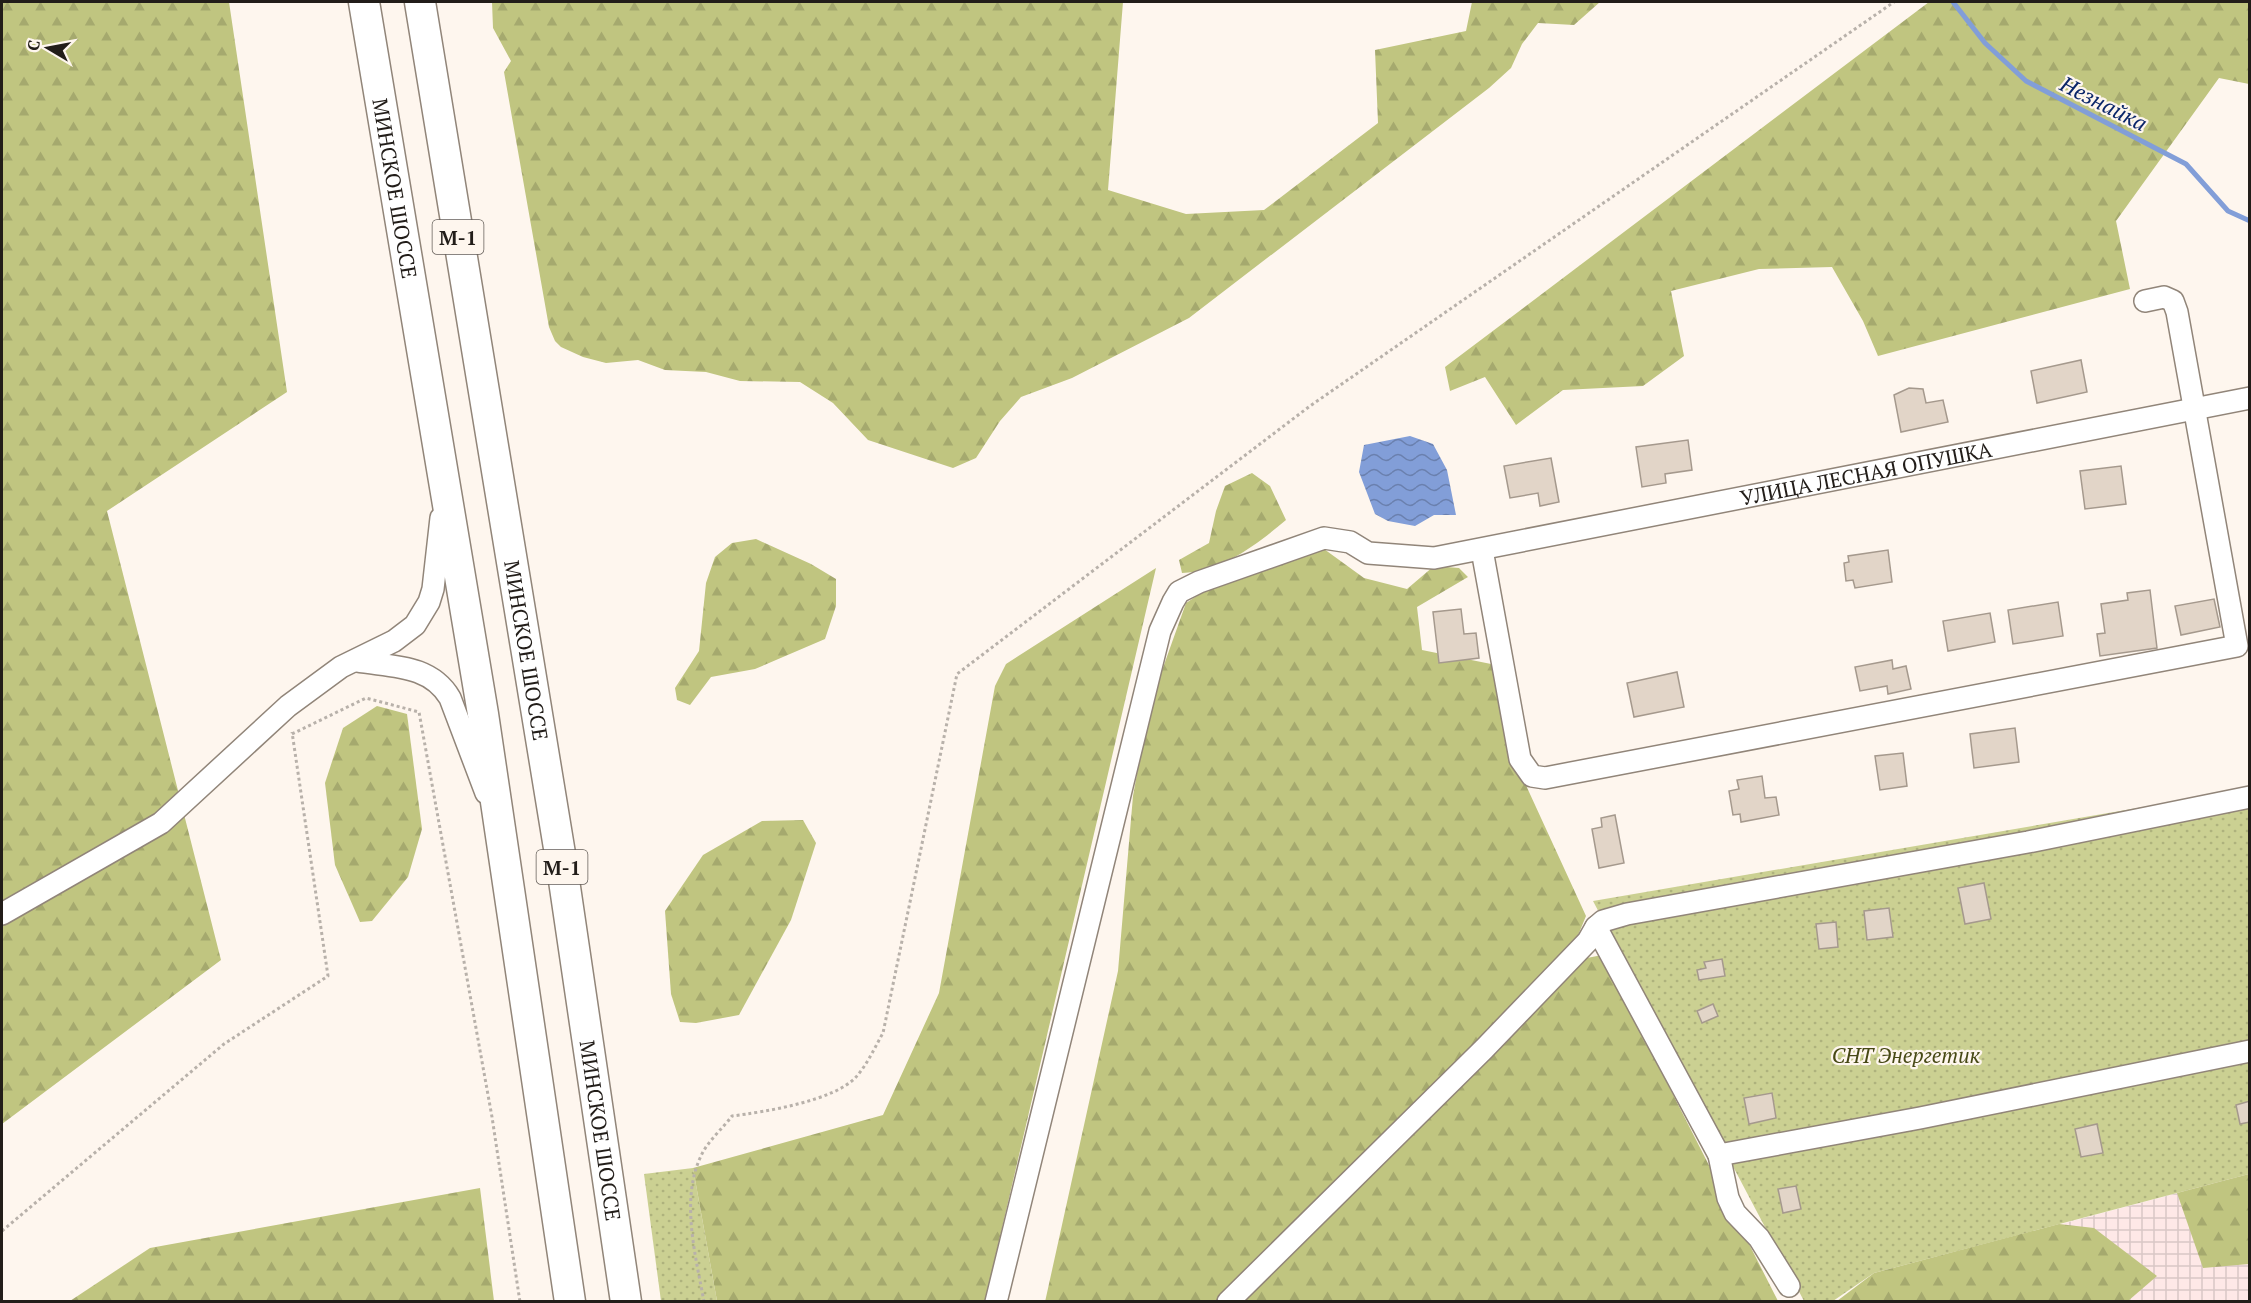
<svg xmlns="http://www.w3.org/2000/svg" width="2251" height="1303" font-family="'PT Serif',serif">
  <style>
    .industrial { fill: url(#industrial-grid) }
    .grass { fill: url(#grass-dots) }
    .forest { fill: url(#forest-firs) }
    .water { fill: url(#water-waves) }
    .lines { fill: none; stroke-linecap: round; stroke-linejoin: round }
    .stream { stroke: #829ed8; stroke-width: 5 }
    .building { fill: #e2d5c8; stroke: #a5998d; stroke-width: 1.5 }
    .minor-casing { stroke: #918579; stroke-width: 24 }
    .highway-casing { stroke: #918579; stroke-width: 33 }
    .path { stroke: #b8b1aa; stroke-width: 3; stroke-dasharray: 3 3; stroke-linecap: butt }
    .minor { stroke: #fff; stroke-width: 21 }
    .highway { stroke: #fff; stroke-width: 30 }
    .labels { text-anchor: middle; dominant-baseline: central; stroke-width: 4.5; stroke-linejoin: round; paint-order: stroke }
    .shield { fill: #fef6ee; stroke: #645e59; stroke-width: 1.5 }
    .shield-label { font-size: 20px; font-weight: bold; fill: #221d19 }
    .street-label { font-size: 21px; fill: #221d19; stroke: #fef6ee }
    .park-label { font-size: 21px; font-style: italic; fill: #474915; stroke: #fef6ee }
    .water-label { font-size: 22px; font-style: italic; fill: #0b2669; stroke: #fef6ee }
  </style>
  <defs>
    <pattern id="industrial-grid" width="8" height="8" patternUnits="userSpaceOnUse" patternTransform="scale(1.5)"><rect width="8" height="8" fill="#fee8e7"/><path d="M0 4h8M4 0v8" fill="none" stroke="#d9c7c6"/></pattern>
    <pattern id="grass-dots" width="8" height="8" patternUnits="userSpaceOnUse" patternTransform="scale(1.5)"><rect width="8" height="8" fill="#cbd092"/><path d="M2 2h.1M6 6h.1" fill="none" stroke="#aeb27d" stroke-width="1.8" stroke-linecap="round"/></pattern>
    <pattern id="forest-firs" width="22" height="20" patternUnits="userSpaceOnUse" patternTransform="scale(1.5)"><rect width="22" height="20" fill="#c0c580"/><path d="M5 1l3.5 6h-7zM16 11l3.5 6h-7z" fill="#a5a96e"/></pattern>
    <pattern id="water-waves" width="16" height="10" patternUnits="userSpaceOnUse" patternTransform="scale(1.5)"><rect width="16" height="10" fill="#829ed8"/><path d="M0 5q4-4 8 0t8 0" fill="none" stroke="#6a80ae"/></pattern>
  </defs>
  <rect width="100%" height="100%" fill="#fef6ee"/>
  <path class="industrial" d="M 2249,1174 L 2249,1301 L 1979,1301 L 1963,1250 Z"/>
  <g class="grass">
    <path d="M 2249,789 L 2249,1174 L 1874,1273 L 1833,1301 L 1804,1301 L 1593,901 Z"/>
    <path d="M 693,1168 L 717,1301 L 661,1301 L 644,1174 Z"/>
  </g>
  <g class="forest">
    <path d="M 2,2 L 229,2 L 287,392 L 107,511 L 221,960 L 2,1124 Z"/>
    <path d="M 492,2 L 1123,2 L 1108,190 L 1186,214 L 1264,210 L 1378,123 L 1375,50 L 1466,31 L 1472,2 L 1600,2 L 1574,25 L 1538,23 L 1522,44 L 1511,68 L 1489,88 L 1189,318 L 1072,378 L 1021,397 L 1000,421 L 976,458 L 953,468 L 868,440 L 833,403 L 800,382 L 740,381 L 706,372 L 665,370 L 638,360 L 606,363 L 583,357 L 561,347 L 555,341 L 549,327 L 504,72 L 511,61 L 493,28 Z"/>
    <path d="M 1929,2 L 2249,2 L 2249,84 L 2219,78 L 2116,221 L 2130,289 L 1878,356 L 1863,321 L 1832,267 L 1759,269 L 1671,291 L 1684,356 L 1643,386 L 1563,390 L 1516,425 L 1485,377 L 1450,391 L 1445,367 Z"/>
    <path d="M 1252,473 L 1270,486 L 1286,520 C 1256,545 1223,571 1182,573 L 1179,560 L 1209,543 L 1216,511 L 1225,486 Z"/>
    <path d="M 756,539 L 811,564 L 836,579 L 836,606 L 825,639 L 755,669 L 711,677 L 690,705 L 677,700 L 675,688 L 699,651 L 706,583 L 715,557 L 732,543 Z"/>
    <path d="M 1324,549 L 1364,578 L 1407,589 L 1434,566 L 1459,568 L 1468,577 L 1417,607 L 1422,650 L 1496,665 L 1512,755 L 1586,916 L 1567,962 L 1602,955 L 1778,1301 L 1045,1302 L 1118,971 L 1133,796 L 1149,707 L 1186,603 L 1209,588 Z"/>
    <path d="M 1156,568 L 985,1301 L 717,1301 L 693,1168 L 883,1115 L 939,993 L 995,686 L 1006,664 Z"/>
    <path d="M 377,706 L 407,714 L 422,829 L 408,877 L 372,921 L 360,922 L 335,865 L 325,783 L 343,728 Z"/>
    <path d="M 803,820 L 816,843 L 791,920 L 739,1015 L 696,1023 L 680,1022 L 671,994 L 665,911 L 703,855 L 762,821 Z"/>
    <path d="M 2249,1174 L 2249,1264 L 2203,1268 L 2177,1193 Z"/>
    <path d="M 480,1188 L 494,1301 L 70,1301 L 150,1248 Z"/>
    <path d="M 2059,1224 L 2094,1228 L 2157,1276 L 2128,1301 L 1837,1301 L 1874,1273 Z"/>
  </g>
  <path class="water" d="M 1410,436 L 1433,444 L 1447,470 L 1456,515 L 1434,515 L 1415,526 L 1388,521 L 1375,514 L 1359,472 L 1364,445 Z"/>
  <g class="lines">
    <path class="stream" d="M 1953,2 L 1985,43 L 2026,81 L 2186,164 L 2228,211 L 2250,221"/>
  </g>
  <g class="building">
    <path d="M 2081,360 L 2087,392 L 2037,403 L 2031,371 Z"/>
    <path d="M 1909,388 L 1923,389 L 1926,403 L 1943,400 L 1948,422 L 1901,432 L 1894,395 Z"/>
    <path d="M 1688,440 L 1692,470 L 1665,474 L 1666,483 L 1642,487 L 1636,447 Z"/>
    <path d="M 1551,458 L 1559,502 L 1540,506 L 1538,493 L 1510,498 L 1504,466 Z"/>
    <path d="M 2121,466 L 2126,504 L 2085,509 L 2080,471 Z"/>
    <path d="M 1888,550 L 1892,582 L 1855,588 L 1853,580 L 1846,581 L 1844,563 L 1849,562 L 1848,556 Z"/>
    <path d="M 2150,590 L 2157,648 L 2100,656 L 2097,634 L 2105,633 L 2101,604 L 2128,600 L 2127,593 Z"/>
    <path d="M 2214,599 L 2220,627 L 2181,635 L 2175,606 Z"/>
    <path d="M 2058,602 L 2063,636 L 2013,644 L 2008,610 Z"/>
    <path d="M 1461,609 L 1464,634 L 1476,633 L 1479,658 L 1439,663 L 1433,612 Z"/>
    <path d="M 1990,613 L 1995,642 L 1948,651 L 1943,621 Z"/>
    <path d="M 1892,660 L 1893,669 L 1906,666 L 1911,689 L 1888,694 L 1887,686 L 1860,691 L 1855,667 Z"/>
    <path d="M 1677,672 L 1684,707 L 1634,717 L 1627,683 Z"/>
    <path d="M 2015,728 L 2019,762 L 1974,768 L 1970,734 Z"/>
    <path d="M 1903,753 L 1907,786 L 1880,790 L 1875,756 Z"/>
    <path d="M 1762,776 L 1765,798 L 1776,797 L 1779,815 L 1741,822 L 1740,814 L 1733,815 L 1729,791 L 1739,789 L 1737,780 Z"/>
    <path d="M 1615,815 L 1624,863 L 1599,868 L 1592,829 L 1602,827 L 1601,818 Z"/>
    <path d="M 1984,883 L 1991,919 L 1965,924 L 1958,888 Z"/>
    <path d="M 1889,908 L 1893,937 L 1867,940 L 1864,911 Z"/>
    <path d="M 1836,922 L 1838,947 L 1819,949 L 1816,924 Z"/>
    <path d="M 1722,959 L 1725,976 L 1699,980 L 1697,970 L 1706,968 L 1704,962 Z"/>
    <path d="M 1713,1004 L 1718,1016 L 1702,1023 L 1697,1011 Z"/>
    <path d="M 1772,1093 L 1776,1118 L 1749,1124 L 1744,1098 Z"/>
    <path d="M 2250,1101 L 2250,1122 L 2240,1124 L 2236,1105 Z"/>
    <path d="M 2097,1124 L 2103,1153 L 2081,1157 L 2075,1129 Z"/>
    <path d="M 1796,1186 L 1801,1209 L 1783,1213 L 1778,1189 Z"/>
  </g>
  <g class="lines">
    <g class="minor-casing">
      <g id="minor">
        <path d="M 1482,550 L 1520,759 L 1532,776 L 1545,778 L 2237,646 L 2177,312 L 2173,301 L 2164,297 L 2145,301"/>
        <path d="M 357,661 C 391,667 430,664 450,698 L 486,793"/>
        <path d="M 2,914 L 161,823 L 288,706 L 341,667 L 394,641 L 415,625 L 429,602 L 433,589 L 441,518"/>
        <path d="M 1596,927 L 1719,1155 L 1728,1198 L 1735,1213 L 1759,1238 L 1789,1286"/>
        <path d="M 1719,1155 L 1920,1118 L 2250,1051"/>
        <path id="s1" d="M 996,1302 L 1148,680 L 1160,631 L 1173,602 L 1179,592 L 1199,582 L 1324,538 L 1350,542 L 1368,553 L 1434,558 L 2250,398"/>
        <path d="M 1228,1302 L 1484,1049 L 1588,941 L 1596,927 L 1603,921 L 1627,914 L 2028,842 L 2250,797"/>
      </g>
    </g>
    <g class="highway-casing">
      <g id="highway">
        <path id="s2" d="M 364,2 L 483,714 L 570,1302"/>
        <path id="s3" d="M 420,2 L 561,860 L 626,1302"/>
      </g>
    </g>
    <g class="path">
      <path d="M 292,734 L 366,698 L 419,712 L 492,1117 L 520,1302"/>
      <path d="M 2,1231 L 224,1044 L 328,976 L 292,732"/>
      <path d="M 704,1302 C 696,1257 680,1199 701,1156 C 707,1142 723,1128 732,1116 C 764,1112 834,1101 856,1077 C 867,1065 875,1047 883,1033 L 957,674 L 1310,406 L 1894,2"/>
    </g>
    <use href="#minor" class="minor"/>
    <use href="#highway" class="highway"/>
  </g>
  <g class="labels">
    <g class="shield">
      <rect x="432.5" y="220" width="51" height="34" rx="4.5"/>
      <rect x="536.5" y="850" width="51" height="34" rx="4.5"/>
    </g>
    <g class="shield-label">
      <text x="458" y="237">М-1</text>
      <text x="562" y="867">М-1</text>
    </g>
    <g class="street-label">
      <text stroke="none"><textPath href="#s2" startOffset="189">МИНСКОЕ ШОССЕ</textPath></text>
      <text stroke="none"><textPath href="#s1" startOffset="1443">УЛИЦА ЛЕСНАЯ ОПУШКА</textPath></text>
      <text stroke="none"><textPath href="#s3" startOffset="657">МИНСКОЕ ШОССЕ</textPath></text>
      <text stroke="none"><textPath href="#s3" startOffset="1143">МИНСКОЕ ШОССЕ</textPath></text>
    </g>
    <g class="park-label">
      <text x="1906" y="1055">СНТ Энергетик</text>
    </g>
    <g class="water-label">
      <text transform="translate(2104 103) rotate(27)">Незнайка</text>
    </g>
  </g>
  <rect width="2251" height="1303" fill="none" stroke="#221d19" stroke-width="6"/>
  <g transform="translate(48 48) rotate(280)" stroke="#fef6ee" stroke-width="4.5" paint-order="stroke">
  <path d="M0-4.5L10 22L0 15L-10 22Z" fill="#221d19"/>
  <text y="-9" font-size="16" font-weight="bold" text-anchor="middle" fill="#221d19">С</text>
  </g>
</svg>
